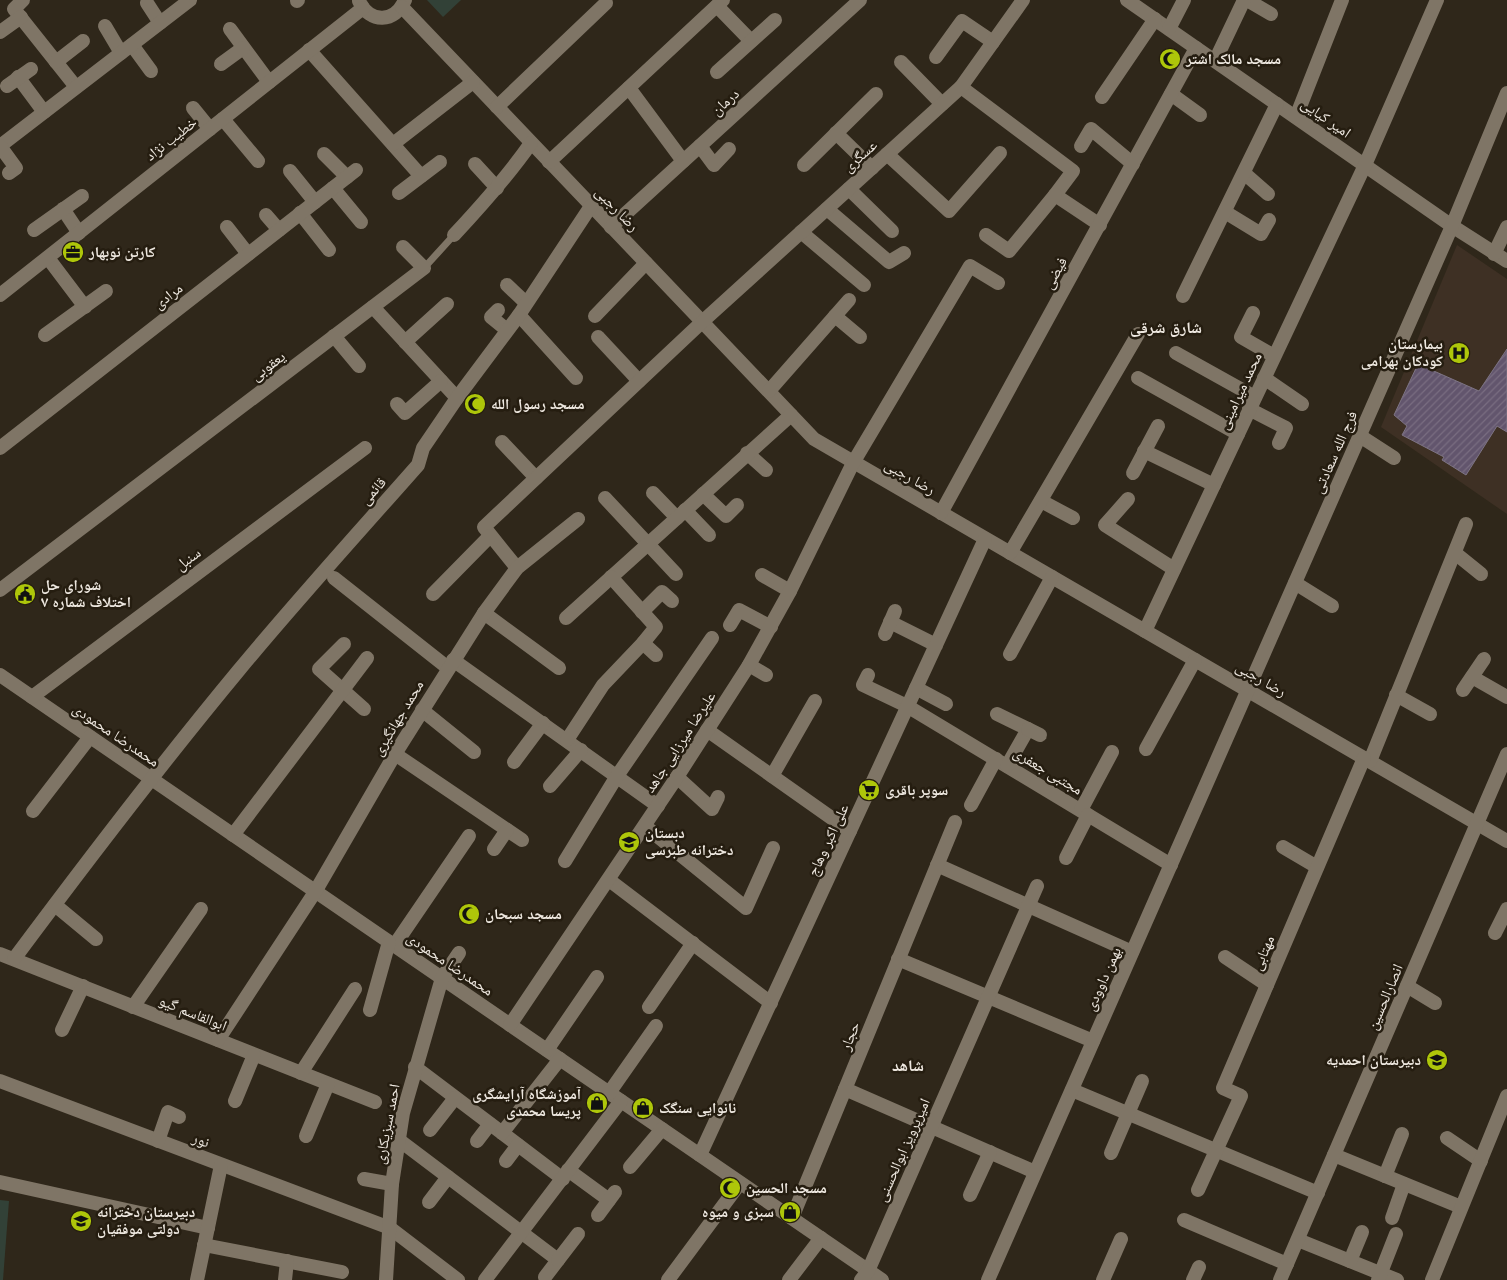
<svg xmlns="http://www.w3.org/2000/svg" width="1507" height="1280" font-family="'Nunito Sans','Noto Naskh Arabic',sans-serif">
  <style>
    .medical { fill: #3e3024 }
    .park { fill: #324137 }
    .building { fill: url(#building-hatch); stroke: #7d7484 }
    .lines { fill: none; stroke-linecap: round; stroke-linejoin: round }
    .lane { stroke: #7f7566; stroke-width: 7 }
    .street { stroke: #7f7566; stroke-width: 14 }
    .labels { text-anchor: middle; dominant-baseline: central; stroke-width: 5; stroke-linejoin: round; paint-order: stroke }
    .poi-label { font-size: 15px; font-weight: bold; fill: #ede7df; stroke: #251d10; text-anchor: start }
    .street-label { font-size: 15px; fill: #ede7df; stroke: #251d10 }
    .neighbourhood-label { font-size: 16px; font-weight: bold; fill: #ede7df; stroke: #251d10 }
  </style>
  <defs>
    <pattern id="building-hatch" width="6" height="6" patternUnits="userSpaceOnUse" patternTransform="scale(1.25)"><rect width="6" height="6" fill="#62556d"/><path d="M-1 1l2-2M0 6l6-6M5 7l2-2" fill="none" stroke="#796d81"/></pattern>
  </defs>
  <rect width="100%" height="100%" fill="#2f271a"/>
  <path class="medical" d="M 1457,245 L 1507,279 L 1507,514 L 1381,427 Z"/>
  <g class="park">
    <path d="M 427,0 L 461,0 L 443,17 Z"/>
    <path d="M 0,1200 L 9,1201 L 3,1280 L 0,1280 Z"/>
  </g>
  <path class="building" d="M 1507,349 L 1507,432 L 1497,426 L 1466,475 L 1442,460 L 1444,457 L 1402,435 L 1407,426 L 1394,415 L 1418,364 L 1479,391 Z"/>
  <g class="lines">
    <path class="lane" d="M 424,268 L 454,235"/>
    <g class="street">
      <path d="M 23,0 L 14,9 L 76,87"/>
      <path d="M 1127,0 L 1452,226 L 1507,261"/>
      <path d="M 1247,0 L 1271,14"/>
      <path d="M 297,1 L 298,0"/>
      <path d="M 359,1 C 370,24 395,23 405,0"/>
      <path d="M 147,3 L 160,23"/>
      <path d="M 717,6 L 751,41"/>
      <path d="M 402,7 L 814,439 L 1507,841"/>
      <path d="M 105,26 L 121,53"/>
      <path d="M 230,29 L 269,82"/>
      <path d="M 1169,29 L 1184,0"/>
      <path d="M 0,32 L 21,17"/>
      <path d="M 132,45 L 151,71"/>
      <path d="M 309,50 L 421,176"/>
      <path d="M 936,57 L 962,21 L 993,42"/>
      <path d="M 1215,61 L 1244,0"/>
      <path d="M 56,62 L 83,41"/>
      <path d="M 901,62 L 942,104"/>
      <path d="M 221,64 L 243,48"/>
      <path d="M 717,72 L 775,20"/>
      <path d="M 18,77 L 44,112"/>
      <path d="M 7,86 L 31,69"/>
      <path d="M 961,87 L 1073,171 L 1055,195 L 1100,225"/>
      <path d="M 629,88 L 683,161"/>
      <path d="M 1171,94 L 1200,115"/>
      <path d="M 1102,97 L 1155,19"/>
      <path d="M 497,107 L 606,3"/>
      <path d="M 193,108 L 210,129"/>
      <path d="M 1296,117 L 1342,0"/>
      <path d="M 223,119 L 258,161"/>
      <path d="M 836,133 L 872,168"/>
      <path d="M 393,144 L 473,82"/>
      <path d="M 0,146 L 190,0"/>
      <path d="M 0,146 L 16,168 L 9,173"/>
      <path d="M 700,146 L 714,165 L 729,149"/>
      <path d="M 1081,146 L 1091,129 L 1133,164"/>
      <path d="M 324,154 L 347,177"/>
      <path d="M 887,154 L 949,211 L 1000,153"/>
      <path d="M 549,162 L 723,0"/>
      <path d="M 475,164 L 497,188"/>
      <path d="M 804,165 L 876,94"/>
      <path d="M 290,171 L 315,202"/>
      <path d="M 1244,173 L 1268,194"/>
      <path d="M 333,188 L 361,222"/>
      <path d="M 849,189 L 892,231"/>
      <path d="M 399,193 L 440,162"/>
      <path d="M 63,209 L 79,233"/>
      <path d="M 827,209 L 889,262 L 904,253"/>
      <path d="M 1225,212 L 1261,234 L 1269,220"/>
      <path d="M 300,213 L 329,250"/>
      <path d="M 266,215 L 279,230"/>
      <path d="M 227,227 L 248,254"/>
      <path d="M 611,227 L 860,0"/>
      <path d="M 34,230 L 82,196"/>
      <path d="M 801,232 L 864,285"/>
      <path d="M 454,235 C 482,205 508,176 531,143"/>
      <path d="M 986,235 L 1009,251 L 1055,195"/>
      <path d="M 1494,254 L 1507,227"/>
      <path d="M 48,258 L 85,307"/>
      <path d="M 507,285 L 526,303"/>
      <path d="M 0,295 L 363,8"/>
      <path d="M 1183,296 L 1277,104"/>
      <path d="M 373,307 L 457,398"/>
      <path d="M 498,310 L 491,317 L 507,330"/>
      <path d="M 1253,313 L 1241,337 L 1274,356"/>
      <path d="M 519,315 L 576,378"/>
      <path d="M 595,316 L 646,263"/>
      <path d="M 835,316 L 860,337"/>
      <path d="M 45,335 L 106,291"/>
      <path d="M 334,336 L 359,366"/>
      <path d="M 598,337 L 639,381"/>
      <path d="M 405,342 L 447,304"/>
      <path d="M 1176,353 L 1255,397"/>
      <path d="M 1138,378 L 1238,434"/>
      <path d="M 1264,378 L 1302,404"/>
      <path d="M 769,391 L 849,300"/>
      <path d="M 397,404 L 405,413 L 441,381"/>
      <path d="M 1249,409 L 1286,428 L 1279,443"/>
      <path d="M 1360,436 L 1394,458"/>
      <path d="M 502,442 L 536,478"/>
      <path d="M 0,448 L 356,170"/>
      <path d="M 1144,451 L 1214,485"/>
      <path d="M 747,453 L 766,470"/>
      <path d="M 1133,473 L 1158,426"/>
      <path d="M 653,493 L 677,518"/>
      <path d="M 703,494 L 726,516 L 737,505"/>
      <path d="M 605,498 L 676,574"/>
      <path d="M 1128,499 L 1105,525 L 1174,569"/>
      <path d="M 1041,501 L 1073,518"/>
      <path d="M 685,510 L 709,535"/>
      <path d="M 941,513 L 1196,48"/>
      <path d="M 1010,553 L 1138,334"/>
      <path d="M 1455,553 L 1481,574"/>
      <path d="M 517,568 L 484,527 L 702,322 L 961,87 L 1023,0"/>
      <path d="M 762,575 L 790,591"/>
      <path d="M 334,578 L 448,668"/>
      <path d="M 1295,583 L 1332,606"/>
      <path d="M 0,590 L 424,268 L 403,247"/>
      <path d="M 433,594 L 490,536"/>
      <path d="M 642,612 L 662,592 L 672,601"/>
      <path d="M 484,613 L 559,668"/>
      <path d="M 566,618 L 791,415"/>
      <path d="M 890,622 L 936,645"/>
      <path d="M 730,625 L 739,610 L 771,627"/>
      <path d="M 1145,631 L 1365,165 L 1437,0"/>
      <path d="M 885,634 L 895,611"/>
      <path d="M 643,643 L 656,655"/>
      <path d="M 344,644 L 319,669 L 364,709"/>
      <path d="M 1010,654 L 1052,577"/>
      <path d="M 453,660 L 658,806"/>
      <path d="M 749,665 L 766,675"/>
      <path d="M 0,675 L 882,1280"/>
      <path d="M 868,675 L 863,685 L 907,706 L 1171,865"/>
      <path d="M 1472,677 L 1507,697"/>
      <path d="M 916,688 L 946,704"/>
      <path d="M 1463,690 L 1484,659"/>
      <path d="M 1396,695 L 1430,714"/>
      <path d="M 32,697 L 365,448"/>
      <path d="M 422,710 L 474,752"/>
      <path d="M 997,714 L 1028,729 L 1007,766"/>
      <path d="M 1028,729 L 1040,735"/>
      <path d="M 707,730 L 850,831"/>
      <path d="M 567,740 L 603,685 L 643,643 L 656,627 L 611,577"/>
      <path d="M 1146,749 L 1195,660"/>
      <path d="M 395,754 L 522,840"/>
      <path d="M 1370,761 L 1466,524"/>
      <path d="M 514,762 L 543,723"/>
      <path d="M 772,776 L 815,701"/>
      <path d="M 677,777 L 712,809 L 718,797"/>
      <path d="M 550,786 L 581,750"/>
      <path d="M 971,805 L 996,759"/>
      <path d="M 1081,810 L 1112,752"/>
      <path d="M 33,811 L 90,737"/>
      <path d="M 645,826 L 746,908 L 773,848"/>
      <path d="M 233,835 L 367,658"/>
      <path d="M 1283,847 L 1317,867"/>
      <path d="M 494,849 L 507,830"/>
      <path d="M 1066,858 L 1088,815"/>
      <path d="M 565,861 L 617,776 L 712,638"/>
      <path d="M 937,865 L 1132,952"/>
      <path d="M 609,880 L 771,1003"/>
      <path d="M 55,905 L 96,939"/>
      <path d="M 1495,933 L 1507,909"/>
      <path d="M 394,946 L 469,836"/>
      <path d="M 0,954 L 375,1102"/>
      <path d="M 1225,957 L 1267,985"/>
      <path d="M 14,959 C 87,861 161,764 239,670 C 297,600 358,533 418,465 L 423,448 L 457,398 L 519,315 L 591,206"/>
      <path d="M 898,959 L 1093,1041"/>
      <path d="M 1407,986 L 1435,1003"/>
      <path d="M 133,1007 L 201,909"/>
      <path d="M 649,1007 L 693,943"/>
      <path d="M 370,1010 L 389,942"/>
      <path d="M 510,1025 L 677,777 L 749,665 L 790,591 L 853,463 L 970,266 L 998,283"/>
      <path d="M 62,1030 L 83,986"/>
      <path d="M 218,1040 L 315,892 L 395,754 L 484,613 L 517,568 L 578,519"/>
      <path d="M 547,1050 L 597,977"/>
      <path d="M 415,1067 L 563,1179"/>
      <path d="M 301,1073 L 355,989"/>
      <path d="M 0,1081 L 390,1228 L 458,1280"/>
      <path d="M 845,1089 L 1035,1172"/>
      <path d="M 1072,1090 L 1318,1193"/>
      <path d="M 609,1093 L 656,1026"/>
      <path d="M 235,1101 L 254,1055"/>
      <path d="M 430,1130 L 455,1098"/>
      <path d="M 502,1133 L 560,1059"/>
      <path d="M 306,1136 L 328,1084"/>
      <path d="M 1447,1138 L 1481,1161"/>
      <path d="M 399,1140 L 558,1260 L 545,1277"/>
      <path d="M 158,1141 L 168,1112 L 179,1117"/>
      <path d="M 477,1141 L 490,1124"/>
      <path d="M 1111,1153 L 1142,1081"/>
      <path d="M 700,1155 L 985,539"/>
      <path d="M 1334,1155 L 1461,1207"/>
      <path d="M 506,1161 L 518,1145"/>
      <path d="M 630,1167 L 662,1129"/>
      <path d="M 568,1170 L 609,1200"/>
      <path d="M 1385,1176 L 1402,1134"/>
      <path d="M 364,1179 L 392,1184"/>
      <path d="M 0,1182 L 208,1228"/>
      <path d="M 1198,1190 L 1241,1096 L 1223,1088 L 1364,758"/>
      <path d="M 970,1195 L 990,1152"/>
      <path d="M 429,1202 L 448,1177"/>
      <path d="M 598,1215 L 615,1192"/>
      <path d="M 792,1218 L 955,822"/>
      <path d="M 1392,1218 L 1404,1184"/>
      <path d="M 1184,1220 L 1287,1264"/>
      <path d="M 1298,1240 L 1397,1280"/>
      <path d="M 204,1245 L 342,1272"/>
      <path d="M 558,1260 L 578,1234"/>
      <path d="M 1350,1261 L 1362,1232"/>
      <path d="M 197,1280 L 221,1165"/>
      <path d="M 285,1280 L 287,1261"/>
      <path d="M 386,1280 L 392,1184 L 403,1113 L 442,978 L 459,953"/>
      <path d="M 485,1280 L 621,1101"/>
      <path d="M 668,1280 L 740,1183"/>
      <path d="M 789,1280 L 821,1238"/>
      <path d="M 861,1280 L 868,1271 L 1037,886"/>
      <path d="M 988,1280 L 1452,226 L 1507,93"/>
      <path d="M 1103,1280 L 1121,1239"/>
      <path d="M 1193,1280 L 1199,1267"/>
      <path d="M 1280,1280 L 1507,754"/>
      <path d="M 1378,1280 L 1396,1234"/>
      <path d="M 1432,1280 L 1507,1096"/>
    </g>
  </g>
  <defs>
    <g id="mosque-disc" transform="scale(1.125)"><circle r="9.5" fill="#aec60a" stroke="#251d10"/><path d="M3.5-4.9A6 6 0 1 0 3.5 4.9A5 5 0 1 1 3.5-4.9Z" fill="#111"/></g>
    <g id="office-disc" transform="scale(1.125)"><circle r="9.5" fill="#aec60a" stroke="#251d10"/><path d="M-6-3h4V-5.5h4V-3h4V5H-6ZM-1-4.5V-3h2v-1.5ZM-6 0V1H6V0Z" fill="#111"/></g>
    <g id="hospital-disc" transform="scale(1.125)"><circle r="9.5" fill="#aec60a" stroke="#251d10"/><path d="M-5-5h3v3.5h4V-5h3V5h-3V1.5h-4V5h-3Z" fill="#111"/></g>
    <g id="civic-disc" transform="scale(1.125)"><circle r="9.5" fill="#aec60a" stroke="#251d10"/><path d="M-.6-6.5H3V-4.5H.6V-3L4-1V1h2V6H-6V1h2V-1L-.6-3ZM-1.2 2.5V6h2.4V2.5Z" fill="#111"/></g>
    <g id="supermarket-disc" transform="scale(1.125)"><circle r="9.5" fill="#aec60a" stroke="#251d10"/><path d="M-6-5.5h2.5l.6 2H6L4.5 2H-2.5L-4.4-4H-6ZM-1.5 3.2a1.3 1.3 0 1 0 .1 0ZM3 3.2a1.3 1.3 0 1 0 .1 0Z" fill="#111"/></g>
    <g id="school-disc" transform="scale(1.125)"><circle r="9.5" fill="#aec60a" stroke="#251d10"/><path d="M0-5L7-2L0 1L-7-2ZM-4 1L0 2.5L4 1V4Q0 6-4 4Z" fill="#111"/></g>
    <g id="shop-disc" transform="scale(1.125)"><circle r="9.5" fill="#aec60a" stroke="#251d10"/><path d="M-5-2.5h2.3a2.7 3.5 0 0 1 5.4 0H5L5.5 6h-11ZM-1.5-2.5h3a1.5 2.3 0 0 0-3 0Z" fill="#111"/></g>
  </defs>
  <g fill-rule="evenodd">
    <use href="#mosque-disc" x="1170" y="59"/>
    <use href="#office-disc" x="73" y="252"/>
    <use href="#hospital-disc" x="1459" y="353"/>
    <use href="#mosque-disc" x="475" y="404"/>
    <use href="#civic-disc" x="25" y="594"/>
    <use href="#supermarket-disc" x="869" y="790"/>
    <use href="#school-disc" x="629" y="842"/>
    <use href="#mosque-disc" x="469" y="914"/>
    <use href="#school-disc" x="1437" y="1060"/>
    <use href="#shop-disc" x="597" y="1103"/>
    <use href="#shop-disc" x="643" y="1108"/>
    <use href="#mosque-disc" x="730" y="1188"/>
    <use href="#shop-disc" x="790" y="1212"/>
    <use href="#school-disc" x="81" y="1221"/>
  </g>
  <g class="labels">
    <g class="poi-label">
      <text x="1186" y="59">مسجد مالک اشتر</text>
      <text x="89" y="252">کارتن نوبهار</text>
      <text x="1443" y="344" text-anchor="end">بیمارستان<tspan x="1443" dy="17">کودکان بهرامی</tspan></text>
      <text x="491" y="404">مسجد رسول الله</text>
      <text x="41" y="585">شورای حل<tspan x="41" dy="17">اختلاف شماره ۷</tspan></text>
      <text x="885" y="790">سوپر باقری</text>
      <text x="645" y="833">دبستان<tspan x="645" dy="17">دخترانه طبرسی</tspan></text>
      <text x="485" y="914">مسجد سبحان</text>
      <text x="1421" y="1060" text-anchor="end">دبیرستان احمدیه</text>
      <text x="581" y="1094" text-anchor="end">آموزشگاه آرایشگری<tspan x="581" dy="17">پریسا محمدی</tspan></text>
      <text x="659" y="1108">نانوایی سنگک</text>
      <text x="746" y="1188">مسجد الحسین</text>
      <text x="97" y="1212">دبیرستان دخترانه<tspan x="97" dy="17">دولتی موفقیان</tspan></text>
      <text x="774" y="1212" text-anchor="end">سبزی و میوه</text>
    </g>
    <g class="street-label">
      <text transform="translate(725 102) rotate(-42)">درمان</text>
      <text transform="translate(1326 118) rotate(35)">امیر کیایی</text>
      <text transform="translate(171 139) rotate(-38)">خطیب نژاد</text>
      <text transform="translate(860 156) rotate(-42)">عسگری</text>
      <text transform="translate(617 209) rotate(46)">رضا رجبی</text>
      <text transform="translate(1055 273) rotate(-61)">فیضی</text>
      <text transform="translate(168 296) rotate(-38)">مرادی</text>
      <text transform="translate(268 366) rotate(-37)">یعقوبی</text>
      <text transform="translate(1240 391) rotate(-65)">محمد میرامینی</text>
      <text transform="translate(1335 452) rotate(-66)">فرج الله سعادتی</text>
      <text transform="translate(910 477) rotate(30)">رضا رجبی</text>
      <text transform="translate(373 491) rotate(-48)">قائمی</text>
      <text transform="translate(188 559) rotate(-37)">سنبل</text>
      <text transform="translate(1261 679) rotate(30)">رضا رجبی</text>
      <text transform="translate(398 718) rotate(-59)">محمد جهانگیری</text>
      <text transform="translate(116 735) rotate(34)">محمدرضا محمودی</text>
      <text transform="translate(680 742) rotate(-57)">علیرضا میرزایی جاهد</text>
      <text transform="translate(1048 771) rotate(31)">مجتبی جعفری</text>
      <text transform="translate(828 840) rotate(-65)">علی اکبر وهاج</text>
      <text transform="translate(1263 953) rotate(-67)">مهتابی</text>
      <text transform="translate(450 964) rotate(34)">محمدرضا محمودی</text>
      <text transform="translate(1103 979) rotate(-66)">بهمن داوودی</text>
      <text transform="translate(1385 997) rotate(-67)">انصارالحسین</text>
      <text transform="translate(193 1013) rotate(22)">ابوالقاسم گیو</text>
      <text transform="translate(850 1036) rotate(-68)">حجار</text>
      <text transform="translate(387 1124) rotate(-79)">احمد سبزیکاری</text>
      <text transform="translate(201 1140) rotate(21)">نور</text>
      <text transform="translate(903 1150) rotate(-66)">امیرپرویز ابوالحسنی</text>
    </g>
    <g class="neighbourhood-label">
      <text x="1166" y="328">شارق شرقی</text>
      <text x="908" y="1066">شاهد</text>
    </g>
  </g>
</svg>
